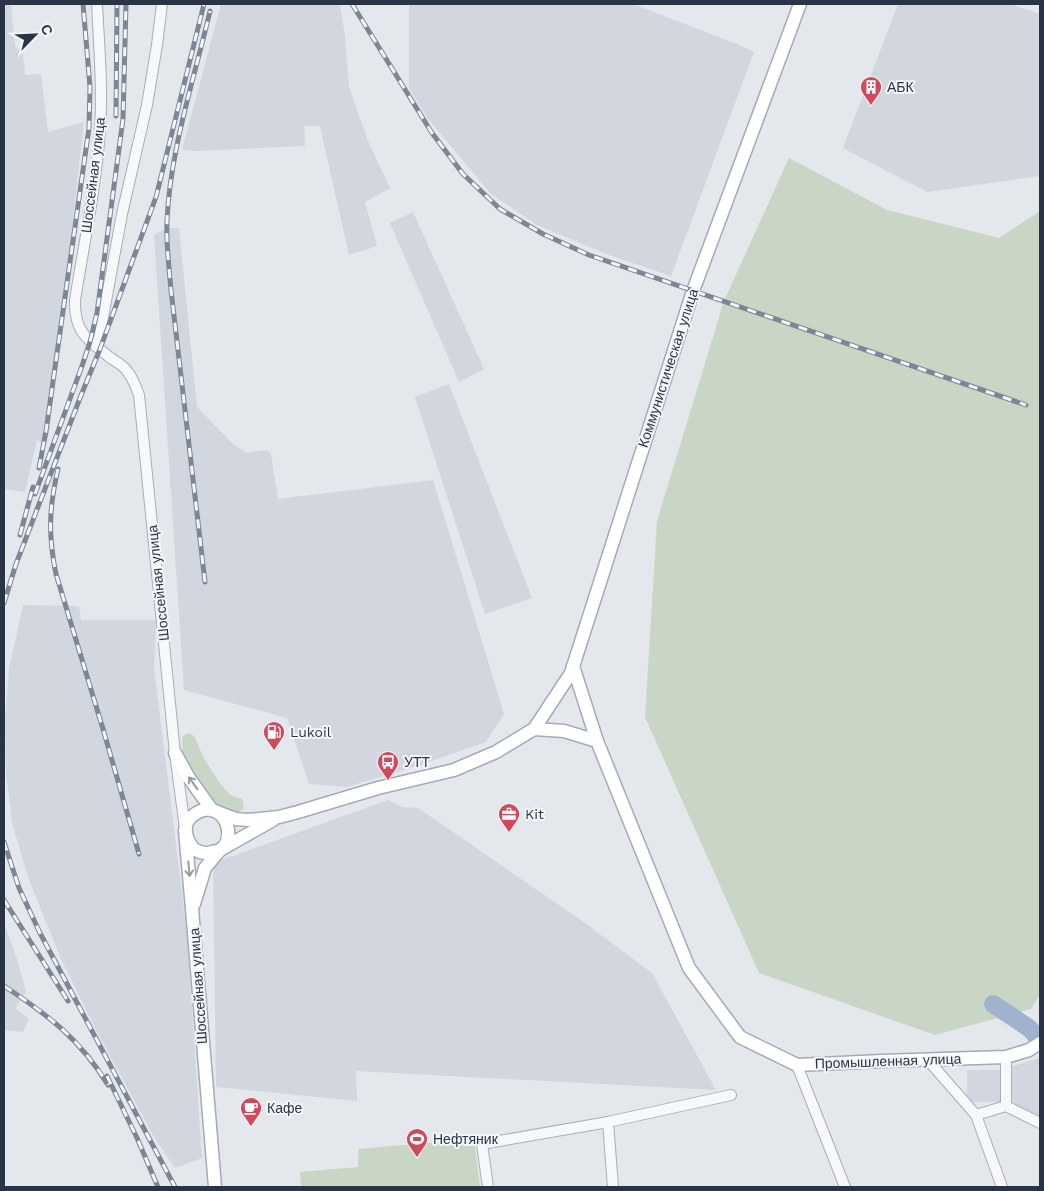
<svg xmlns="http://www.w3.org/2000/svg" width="1044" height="1191" font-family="'Work Sans',sans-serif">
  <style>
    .built { fill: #d2d6de }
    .green { fill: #c9d6c5 }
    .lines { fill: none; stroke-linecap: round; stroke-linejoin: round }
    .river { stroke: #9fb4cc; stroke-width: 18 }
    .minor-casing { stroke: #a9aeb7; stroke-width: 12 }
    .major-casing { stroke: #a3abb8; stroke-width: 15 }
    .minor { stroke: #f7f8fa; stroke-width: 10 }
    .major { stroke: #fff; stroke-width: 12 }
    .rail-casing { stroke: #7d8696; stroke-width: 5 }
    .rail { stroke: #f4f6f9; stroke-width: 3; stroke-dasharray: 9; stroke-linecap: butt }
    .oneway { stroke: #959aa2 }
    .labels { text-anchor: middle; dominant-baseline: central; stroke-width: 4; stroke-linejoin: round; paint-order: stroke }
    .poi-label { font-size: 14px; fill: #2b3445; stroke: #f4f6f9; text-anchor: start }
    .street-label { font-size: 14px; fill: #2b3445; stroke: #f4f6f9 }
  </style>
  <rect width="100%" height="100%" fill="#e4e7ec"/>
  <g class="built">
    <path d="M 4,4 L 11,4 L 15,46 L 23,55 L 25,75 L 41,74 L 48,132 L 84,122 L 49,433 L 46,444 L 37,440 L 25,492 L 4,489 Z"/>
    <path d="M 221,4 L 340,4 L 345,36 L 349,87 L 368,141 L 390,188 L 365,202 L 377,246 L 349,255 L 320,126 L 304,126 L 305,146 L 195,151 L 182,150 Z"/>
    <path d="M 409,4 L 633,4 L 739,45 L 754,52 L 671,276 L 609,255 L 537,225 L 491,194 L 428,119 L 409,88 Z"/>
    <path d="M 898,4 L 1010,4 L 1040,14 L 1040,176 L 927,192 L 843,148 Z"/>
    <path d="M 413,212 L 484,369 L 459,382 L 390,223 Z"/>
    <path d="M 167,228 L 179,228 L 197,407 L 233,444 L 246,453 L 267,450 L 271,454 L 278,499 L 433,480 L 504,714 L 486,742 L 423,764 L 347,787 L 309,784 L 287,718 L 184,690 L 154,235 Z"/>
    <path d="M 449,384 L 532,598 L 485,614 L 415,397 Z"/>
    <path d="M 23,605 L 79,606 L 81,620 L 156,620 L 154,668 L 187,934 L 202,1158 L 175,1168 L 154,1137 L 98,1034 L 61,959 L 29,880 L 12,823 L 6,772 L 5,719 L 9,669 Z"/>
    <path d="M 388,800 L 402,807 L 418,808 L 585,923 L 652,973 L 716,1090 L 356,1071 L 357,1101 L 216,1087 L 213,863 Z"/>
    <path d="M 4,923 L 17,959 L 26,992 L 15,1008 L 29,1019 L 23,1032 L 4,1030 Z"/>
    <path d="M 1040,1058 L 1040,1118 L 1009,1102 L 967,1102 L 967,1070 L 999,1070 Z"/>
  </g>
  <g class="green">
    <path d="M 789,158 L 887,210 L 999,238 L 1040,211 L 1040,994 L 1031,1009 L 935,1035 L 759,973 L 645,717 L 657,521 L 724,301 Z"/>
    <path d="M 189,733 C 198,736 198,748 203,756 C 207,764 224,791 231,795 C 234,797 238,798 242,799 L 244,804 L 243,809 L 237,813 L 219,807 L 211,800 L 200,785 L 183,757 L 182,738 L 184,735 Z"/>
    <path d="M 474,1139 L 480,1187 L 301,1187 L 300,1172 L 358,1167 L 358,1149 Z"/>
  </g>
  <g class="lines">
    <path class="river" d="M 993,1004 L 1029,1028 L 1040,1040"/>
    <g class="minor-casing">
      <g id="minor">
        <path d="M 97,4 C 99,45 103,89 100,130 C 96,187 84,244 75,300 C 74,333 88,340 112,359 C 117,362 124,366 127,371 C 133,378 136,387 139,395 L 175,753 L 185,829"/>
        <path d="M 99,339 L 122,214 L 147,105 L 157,45 L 162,4"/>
        <path d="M 1006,1057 L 1006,1106 L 1040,1123"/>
        <path d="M 927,1059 L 976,1115 L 1002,1187"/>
        <path d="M 797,1065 L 845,1187"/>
        <path d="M 976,1115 L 1006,1106"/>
        <path d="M 608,1122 L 613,1187"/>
        <path d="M 488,1187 L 482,1144 L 608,1122 L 731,1095"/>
      </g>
    </g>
    <g class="major-casing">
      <g id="major">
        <path d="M 573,666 L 597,741 L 689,968 L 740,1037 L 797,1065 L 882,1061 L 1006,1057 L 1029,1050 L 1040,1043"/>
        <path d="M 534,729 L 571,673 L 693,291 L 800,4"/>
        <path d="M 175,753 L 189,778 L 212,810 L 236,819 L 248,820 L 279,817 L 298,812 L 378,788 L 454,770 L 496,752 L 534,729 L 564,731 L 597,741"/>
        <path d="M 203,810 C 206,810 208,809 211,810 C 228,812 235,840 220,850 C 218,851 215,851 212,852 C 206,854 200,853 194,849 C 191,846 190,844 188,840 C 182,824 188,816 203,810 Z"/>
        <path d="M 185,830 L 192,909 L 215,1187"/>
        <path d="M 194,904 L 205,868 L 220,850 L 273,820"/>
      </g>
    </g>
    <use href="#minor" class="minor"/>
    <use href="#major" class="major"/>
    <g class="rail-casing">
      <g id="rail">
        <path d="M 352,4 L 432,133 L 463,174 L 500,209 L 543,234 L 589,255 L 1026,405"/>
        <path d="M 116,116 L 117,4"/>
        <path d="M 39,468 L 46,431 L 89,128 L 90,87 L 83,4"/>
        <path d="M 58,469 C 49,508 48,535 56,574 L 103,729 L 139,854"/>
        <path d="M 35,494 L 82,366 L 90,342 L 97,313 L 123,119 L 126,4"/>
        <path d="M 20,535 L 33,487"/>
        <path d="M 205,582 L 171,290 C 169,267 166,244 167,221 C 170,150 194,80 210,11"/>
        <path d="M 4,603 L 16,564 L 80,398 L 100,349 L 156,197 L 204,4"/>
        <path d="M 4,842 L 19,888 L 40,933 L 175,1187"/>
        <path d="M 4,900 L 68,1001"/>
        <path d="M 4,986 C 48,1015 80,1039 108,1085"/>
        <path d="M 107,1076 L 137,1138 L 158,1187"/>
      </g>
    </g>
    <use href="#rail" class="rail"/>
  </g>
  <defs><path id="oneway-shaft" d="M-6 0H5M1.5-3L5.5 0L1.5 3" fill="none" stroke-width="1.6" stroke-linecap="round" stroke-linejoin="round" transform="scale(1.25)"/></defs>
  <g class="oneway">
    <use href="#oneway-shaft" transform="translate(193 783) rotate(-125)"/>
    <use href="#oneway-shaft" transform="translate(189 869) rotate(84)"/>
  </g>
  <defs>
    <g id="building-pin" transform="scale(1.125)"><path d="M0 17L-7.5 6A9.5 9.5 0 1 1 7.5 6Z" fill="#d1495b" stroke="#f4f6f9"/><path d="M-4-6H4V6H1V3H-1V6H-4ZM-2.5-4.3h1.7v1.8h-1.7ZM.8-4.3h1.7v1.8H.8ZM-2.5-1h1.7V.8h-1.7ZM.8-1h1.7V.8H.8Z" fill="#fff"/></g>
    <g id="fuel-pin" transform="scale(1.125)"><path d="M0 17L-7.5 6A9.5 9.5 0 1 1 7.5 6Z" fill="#d1495b" stroke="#f4f6f9"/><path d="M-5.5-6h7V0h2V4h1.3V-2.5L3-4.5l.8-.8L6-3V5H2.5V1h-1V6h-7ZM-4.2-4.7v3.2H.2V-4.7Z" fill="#fff"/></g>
    <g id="bus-pin" transform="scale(1.125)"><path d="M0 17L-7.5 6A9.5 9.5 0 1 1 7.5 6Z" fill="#d1495b" stroke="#f4f6f9"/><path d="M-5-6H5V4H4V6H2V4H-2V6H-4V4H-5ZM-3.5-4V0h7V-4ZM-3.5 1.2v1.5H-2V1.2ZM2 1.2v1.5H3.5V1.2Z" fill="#fff"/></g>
    <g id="office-pin" transform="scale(1.125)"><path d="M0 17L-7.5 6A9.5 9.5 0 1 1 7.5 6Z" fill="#d1495b" stroke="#f4f6f9"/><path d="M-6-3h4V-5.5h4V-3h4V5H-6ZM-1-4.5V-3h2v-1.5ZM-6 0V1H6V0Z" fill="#fff"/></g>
    <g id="cafe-pin" transform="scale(1.125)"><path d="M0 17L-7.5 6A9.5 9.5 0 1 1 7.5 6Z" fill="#d1495b" stroke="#f4f6f9"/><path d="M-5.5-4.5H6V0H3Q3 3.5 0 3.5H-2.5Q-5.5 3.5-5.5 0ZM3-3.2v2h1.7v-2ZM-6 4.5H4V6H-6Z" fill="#fff"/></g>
    <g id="stadium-pin" transform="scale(1.125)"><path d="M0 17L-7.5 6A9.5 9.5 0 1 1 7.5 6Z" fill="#d1495b" stroke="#f4f6f9"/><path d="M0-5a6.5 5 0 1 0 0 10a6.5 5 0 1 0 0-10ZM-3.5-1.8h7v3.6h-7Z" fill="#fff"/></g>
  </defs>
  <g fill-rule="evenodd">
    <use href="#building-pin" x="871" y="87"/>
    <use href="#fuel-pin" x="274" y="732"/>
    <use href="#bus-pin" x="388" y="762"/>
    <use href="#office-pin" x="509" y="814"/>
    <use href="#cafe-pin" x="251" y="1108"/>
    <use href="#stadium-pin" x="417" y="1139"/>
  </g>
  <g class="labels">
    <g class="poi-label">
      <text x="887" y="87">АБК</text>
      <text x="290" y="732">Lukoil</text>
      <text x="404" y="762">УТТ</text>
      <text x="525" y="814">Kit</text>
      <text x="267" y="1108">Кафе</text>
      <text x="433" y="1139">Нефтяник</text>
    </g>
    <g class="street-label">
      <text transform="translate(93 175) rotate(-83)">Шоссейная улица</text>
      <text transform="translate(668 368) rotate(-72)">Коммунистическая улица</text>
      <text transform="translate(158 583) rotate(-96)">Шоссейная улица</text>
      <text transform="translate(198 986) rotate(-94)">Шоссейная улица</text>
      <text transform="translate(888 1061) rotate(-2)">Промышленная улица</text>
    </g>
  </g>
  <rect width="1044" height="1191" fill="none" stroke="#2b3445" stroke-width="10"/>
  <g transform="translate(35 35) rotate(66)" stroke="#f4f6f9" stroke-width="4" paint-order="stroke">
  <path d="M0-4L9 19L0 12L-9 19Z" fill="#2b3445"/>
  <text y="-8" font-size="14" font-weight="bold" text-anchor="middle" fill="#2b3445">С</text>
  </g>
</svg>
